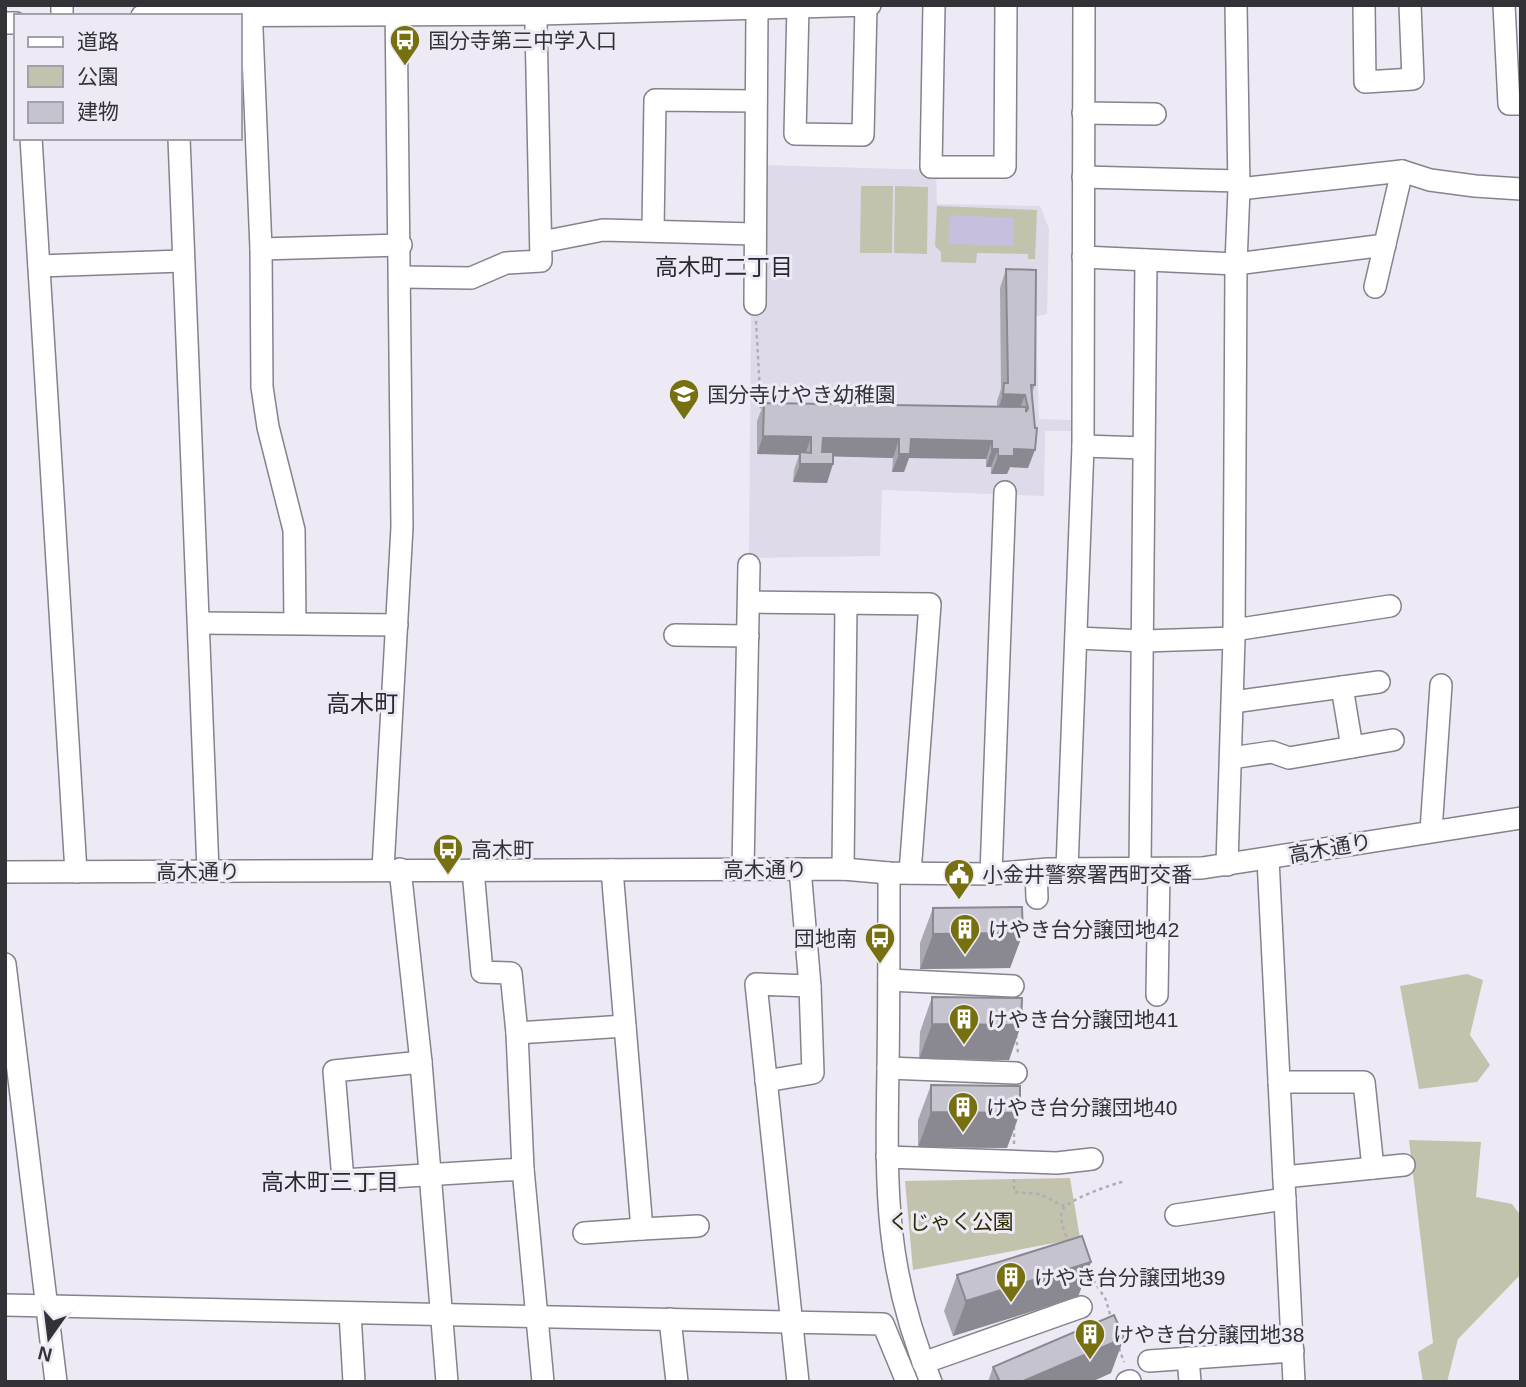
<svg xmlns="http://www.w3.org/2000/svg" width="1526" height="1387" font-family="Arial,'Noto Sans JP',sans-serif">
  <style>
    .built { fill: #dedaea }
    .green { fill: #c3c2ad }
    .water { fill: #c7bfde }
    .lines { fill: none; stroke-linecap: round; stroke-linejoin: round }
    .minor-casing { stroke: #85828c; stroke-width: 24 }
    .path { stroke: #b0adb6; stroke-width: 2.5; stroke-dasharray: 3.5 3.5; stroke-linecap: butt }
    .minor { stroke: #fff; stroke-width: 21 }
    .wall { fill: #a9a8b0 }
    .shaded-wall { fill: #8a8890 }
    .building { fill: #c5c3cd; stroke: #8a8890; stroke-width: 2 }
    .labels { text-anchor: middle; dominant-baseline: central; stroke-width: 6; stroke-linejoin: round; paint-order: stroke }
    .poi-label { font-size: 21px; fill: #333236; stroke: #edeaf5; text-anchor: start }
    .street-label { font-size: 21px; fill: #333236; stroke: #edeaf5 }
    .park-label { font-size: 21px; fill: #2f2c01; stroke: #edeaf5 }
    .neighbourhood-label { font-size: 23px; fill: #2a2830; stroke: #edeaf5 }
    .quarter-label { font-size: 24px; fill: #2a2830; stroke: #edeaf5 }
  </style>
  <rect width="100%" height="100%" fill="#edeaf5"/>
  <path class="built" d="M 761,165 L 936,170 L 937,204 L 1040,206 L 1049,229 L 1047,314 L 1036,316 L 1039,419 L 1071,420 L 1071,431 L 1045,431 L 1044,496 L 882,490 L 880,556 L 749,558 L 751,316 L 762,314 Z"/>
  <g class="green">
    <path d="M 861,186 L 893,186 L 892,253 L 860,253 Z"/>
    <path d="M 895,186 L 928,187 L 927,254 L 894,253 Z"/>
    <path d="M 937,206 L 1037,210 L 1035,259 L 1028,259 L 1028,254 L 977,253 L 976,263 L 941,262 L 941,252 L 935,246 Z"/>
    <path d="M 1467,974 L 1483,980 L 1470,1035 L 1490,1065 L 1477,1082 L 1419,1089 L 1400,986 Z"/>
    <path d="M 1409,1140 L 1481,1142 L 1476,1197 L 1512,1204 L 1521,1216 L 1521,1274 L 1458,1339 L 1447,1382 L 1423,1382 L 1418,1352 L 1433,1343 Z"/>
    <path d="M 1070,1178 L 1080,1238 L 913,1270 L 905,1181 Z"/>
  </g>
  <path class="water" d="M 950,215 L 1014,218 L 1013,246 L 948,244 Z"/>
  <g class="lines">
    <g class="minor-casing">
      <g id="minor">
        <path d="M 62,5 L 62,16"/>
        <path d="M 251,5 L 261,249 L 262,387 L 268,427 L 294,530 L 295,623"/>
        <path d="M 934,5 L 931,167 L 1005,167 L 1006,5"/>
        <path d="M 1364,5 L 1365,82 L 1413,79 L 1410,5"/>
        <path d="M 1504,5 L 1509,104 L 1521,104"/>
        <path d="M 798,6 L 795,134 L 863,135 L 866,6"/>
        <path d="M 142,16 L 539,14 L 870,5"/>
        <path d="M 5,23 L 16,23"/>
        <path d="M 1083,113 L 1155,114"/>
        <path d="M 31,138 L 76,872"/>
        <path d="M 179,138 L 208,871"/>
        <path d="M 1083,177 L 1239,181"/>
        <path d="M 1239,189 L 1402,171 L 1430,180 L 1475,186 L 1521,189"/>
        <path d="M 653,230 L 655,100 L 756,101"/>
        <path d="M 542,242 L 603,230 L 754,234"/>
        <path d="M 261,249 L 401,245"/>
        <path d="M 1083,257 L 1236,264 L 1385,245"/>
        <path d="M 39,266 L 182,261"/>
        <path d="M 401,277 L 471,278 L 506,263 L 541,261 L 536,25 L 539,5"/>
        <path d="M 1375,287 L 1402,171"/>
        <path d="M 755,304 L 757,9"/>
        <path d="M 1083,446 L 1144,448"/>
        <path d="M 749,602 L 930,604 L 910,873"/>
        <path d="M 199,623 L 397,625"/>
        <path d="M 1234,630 L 1390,606"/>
        <path d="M 675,635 L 748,636"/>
        <path d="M 1077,638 L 1145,641 L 1234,638"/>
        <path d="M 1342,687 L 1352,747"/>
        <path d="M 1233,702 L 1379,682"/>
        <path d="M 1231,758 L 1272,752 L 1289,758 L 1393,740"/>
        <path d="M 1431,831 L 1441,685"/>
        <path d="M 1268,859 L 1294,1382"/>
        <path d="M 1227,865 L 1234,638 L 1236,264 L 1239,189 L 1236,5"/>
        <path d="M 383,869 L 402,527 L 396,5"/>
        <path d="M 400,869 L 421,1062 L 447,1382"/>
        <path d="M 743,869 L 749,565"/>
        <path d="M 843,869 L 846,604"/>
        <path d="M 1067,869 L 1083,446 L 1084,5"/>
        <path d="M 473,870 L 482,972 L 511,973 L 517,1033 L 523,1169 L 543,1382"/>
        <path d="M 1036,870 L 1037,898"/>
        <path d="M 1140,870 L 1146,260"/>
        <path d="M 5,872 L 843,869 L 889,873 L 991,874 L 1048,869 L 1202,868 L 1521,818"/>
        <path d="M 889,873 C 889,938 889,1004 888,1069 C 886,1188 884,1270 931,1382"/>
        <path d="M 991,874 L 1005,492"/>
        <path d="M 5,964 L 56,1382"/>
        <path d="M 889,980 L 1013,986"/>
        <path d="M 1157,995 L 1159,870"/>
        <path d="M 517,1033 L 625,1026"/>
        <path d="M 421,1062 L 334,1071 L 343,1180 L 523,1169"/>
        <path d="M 888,1068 L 1016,1073"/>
        <path d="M 766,1081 L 813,1073 L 810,986 L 800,869"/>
        <path d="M 1279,1082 L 1364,1082 L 1373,1168"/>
        <path d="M 887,1157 L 1057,1163 L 1092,1159"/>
        <path d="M 1284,1177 L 1404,1165"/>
        <path d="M 1176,1215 L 1285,1199"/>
        <path d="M 642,1229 L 698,1226"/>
        <path d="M 584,1233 L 642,1229 L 612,870"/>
        <path d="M 5,1305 L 883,1324 L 907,1382"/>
        <path d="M 350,1313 L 354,1382"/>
        <path d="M 670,1319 L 677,1382"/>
        <path d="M 1188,1358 L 1190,1382"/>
        <path d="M 1149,1361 L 1293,1351"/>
        <path d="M 923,1363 L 1081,1307"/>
        <path d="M 798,1382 L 756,984 L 810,986"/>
        <path d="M 1127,1382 L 1130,1381"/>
      </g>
    </g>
    <g class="path">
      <path d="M 756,321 L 761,410 L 764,410"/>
      <path d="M 1016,1035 L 1018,1053"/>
      <path d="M 1014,1144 L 1014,1126"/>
      <path d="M 1014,1179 L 1014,1192 L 1039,1194 L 1064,1206"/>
      <path d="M 1069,1243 C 1065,1233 1059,1221 1062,1211 C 1065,1200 1113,1184 1125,1181"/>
      <path d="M 1086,1268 L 1106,1300 L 1111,1318"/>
      <path d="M 1119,1348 L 1124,1362"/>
    </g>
    <use href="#minor" class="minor"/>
  </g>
  <g class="wall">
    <path d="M 1006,269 L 1035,385 L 1032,394 L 1028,468 L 1010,467 L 1007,474 L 991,474 L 991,467 L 986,467 L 986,459 L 909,458 L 904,472 L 892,472 L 893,458 L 833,456 L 827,483 L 793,482 L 794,470 L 799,455 L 757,454 L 757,421 L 764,403 L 997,407 L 997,401 L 1001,389 L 1000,288 Z"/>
    <path d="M 933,908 L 1023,933 L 1010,968 L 920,969 L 920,943 Z"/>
    <path d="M 932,997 L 1021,1025 L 1009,1060 L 919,1059 L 920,1032 Z"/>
    <path d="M 931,1085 L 1007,1148 L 918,1147 L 918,1120 Z"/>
    <path d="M 957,1275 L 1078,1297 L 953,1336 L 944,1311 Z"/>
    <path d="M 993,1367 L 1111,1373 L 1091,1382 L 988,1382 Z"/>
  </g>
  <g class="shaded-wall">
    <path d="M 1003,394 L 1025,395 L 1018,413 L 997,413 Z"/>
    <path d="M 763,436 L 811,437 L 805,455 L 800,452 L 799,455 L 757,454 Z"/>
    <path d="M 823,438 L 899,439 L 893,458 L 816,456 Z"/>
    <path d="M 911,439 L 992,441 L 986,459 L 909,458 L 904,472 L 892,472 L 899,454 Z"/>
    <path d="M 992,449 L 998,449 L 991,467 L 986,467 Z"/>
    <path d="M 1014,449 L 1035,450 L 1028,468 L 1010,467 L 1007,474 L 991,474 L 998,456 Z"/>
    <path d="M 800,464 L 833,464 L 827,483 L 793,482 Z"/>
    <path d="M 1023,933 L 1010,968 L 920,969 L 933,934 Z"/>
    <path d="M 932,1024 L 1021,1025 L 1009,1060 L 919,1059 Z"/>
    <path d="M 931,1112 L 1020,1113 L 1007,1148 L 918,1147 Z"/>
    <path d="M 1091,1262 L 1078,1297 L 953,1336 L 966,1301 Z"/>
    <path d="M 1124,1338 L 1111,1373 L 1091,1382 L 1021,1382 Z"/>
  </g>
  <g class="building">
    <path d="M 1006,269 L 1036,270 L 1035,385 L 1031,385 L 1035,428 L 1037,428 L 1035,450 L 1014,449 L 1014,456 L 998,456 L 998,449 L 992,449 L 992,441 L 911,439 L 910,454 L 899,454 L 899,439 L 823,438 L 822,452 L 833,452 L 833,464 L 800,464 L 800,452 L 811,453 L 811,437 L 763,436 L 764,403 L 1026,407 L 1026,412 L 1028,408 L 1025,395 L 1003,394 L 1004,383 L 1008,383 Z"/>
    <path d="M 1022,907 L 1023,933 L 933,934 L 933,908 Z"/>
    <path d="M 932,997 L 1022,998 L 1021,1025 L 932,1024 Z"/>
    <path d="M 931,1085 L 1020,1086 L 1020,1113 L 931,1112 Z"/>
    <path d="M 1082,1236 L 1091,1262 L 966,1301 L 957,1275 Z"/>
    <path d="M 1114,1315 L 1124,1338 L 1021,1382 L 1000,1382 L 993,1367 Z"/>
  </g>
  <defs>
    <g id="bus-pin" transform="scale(1.575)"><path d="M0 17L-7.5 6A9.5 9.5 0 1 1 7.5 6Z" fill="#767011" stroke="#edeaf5"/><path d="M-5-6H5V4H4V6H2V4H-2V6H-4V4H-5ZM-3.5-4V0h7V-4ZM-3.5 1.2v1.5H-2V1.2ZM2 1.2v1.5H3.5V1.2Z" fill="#fff"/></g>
    <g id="school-pin" transform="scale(1.575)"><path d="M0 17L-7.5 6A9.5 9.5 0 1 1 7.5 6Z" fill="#767011" stroke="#edeaf5"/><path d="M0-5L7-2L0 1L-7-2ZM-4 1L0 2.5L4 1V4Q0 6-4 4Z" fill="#fff"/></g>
    <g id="civic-pin" transform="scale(1.575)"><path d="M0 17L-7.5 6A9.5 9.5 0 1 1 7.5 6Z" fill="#767011" stroke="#edeaf5"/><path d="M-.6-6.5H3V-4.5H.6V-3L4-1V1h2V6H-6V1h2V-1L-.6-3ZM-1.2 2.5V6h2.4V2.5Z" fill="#fff"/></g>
    <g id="building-pin" transform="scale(1.575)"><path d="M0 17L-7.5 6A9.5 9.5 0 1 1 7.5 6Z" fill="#767011" stroke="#edeaf5"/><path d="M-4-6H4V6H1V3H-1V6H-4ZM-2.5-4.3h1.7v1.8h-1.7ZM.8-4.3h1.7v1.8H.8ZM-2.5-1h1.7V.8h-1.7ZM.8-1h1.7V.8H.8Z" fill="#fff"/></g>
  </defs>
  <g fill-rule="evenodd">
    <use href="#bus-pin" x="405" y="40"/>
    <use href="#school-pin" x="684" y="394"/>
    <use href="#bus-pin" x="448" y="849"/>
    <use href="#civic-pin" x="959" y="874"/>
    <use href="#building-pin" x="965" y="929"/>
    <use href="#bus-pin" x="880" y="938"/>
    <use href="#building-pin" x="964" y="1019"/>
    <use href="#building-pin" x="963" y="1107"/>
    <use href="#building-pin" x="1011" y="1277"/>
    <use href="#building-pin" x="1090" y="1334"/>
  </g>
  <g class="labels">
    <g class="poi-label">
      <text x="428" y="40">国分寺第三中学入口</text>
      <text x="707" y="394">国分寺けやき幼稚園</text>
      <text x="471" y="849">高木町</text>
      <text x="982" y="874">小金井警察署西町交番</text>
      <text x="988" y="929">けやき台分譲団地42</text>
      <text x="857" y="938" text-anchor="end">団地南</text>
      <text x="987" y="1019">けやき台分譲団地41</text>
      <text x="986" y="1107">けやき台分譲団地40</text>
      <text x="1034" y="1277">けやき台分譲団地39</text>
      <text x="1113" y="1334">けやき台分譲団地38</text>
    </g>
    <g class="street-label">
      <text transform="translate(1330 848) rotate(-10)">高木通り</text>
      <text x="765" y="869">高木通り</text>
      <text x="198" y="871">高木通り</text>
    </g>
    <g class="park-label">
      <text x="951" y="1221">くじゃく公園</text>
    </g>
    <g class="neighbourhood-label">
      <text x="724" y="267">高木町二丁目</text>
      <text x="330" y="1182">高木町三丁目</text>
    </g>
    <g class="quarter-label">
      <text x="362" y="703">高木町</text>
    </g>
  </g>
  <rect width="1526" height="1387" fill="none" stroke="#333236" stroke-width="14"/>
  <rect x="14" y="14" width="228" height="126" fill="#edeaf5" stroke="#a3a0a9" stroke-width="2"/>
  <rect x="28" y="37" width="35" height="10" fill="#ffffff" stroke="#a3a0a9" stroke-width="2"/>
  <text x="77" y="49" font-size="21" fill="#333236">道路</text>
  <rect x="28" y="66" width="35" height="21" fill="#c3c2ad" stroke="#a3a0a9" stroke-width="2"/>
  <text x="77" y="84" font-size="21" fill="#333236">公園</text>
  <rect x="28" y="102" width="35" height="21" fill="#c5c3cd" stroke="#a3a0a9" stroke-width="2"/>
  <text x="77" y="119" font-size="21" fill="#333236">建物</text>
  <g transform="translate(49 1338) rotate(194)" stroke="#edeaf5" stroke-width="5" paint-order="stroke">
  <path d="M0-5L12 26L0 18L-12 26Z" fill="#333236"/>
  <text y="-10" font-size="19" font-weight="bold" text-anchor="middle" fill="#333236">N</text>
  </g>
</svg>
